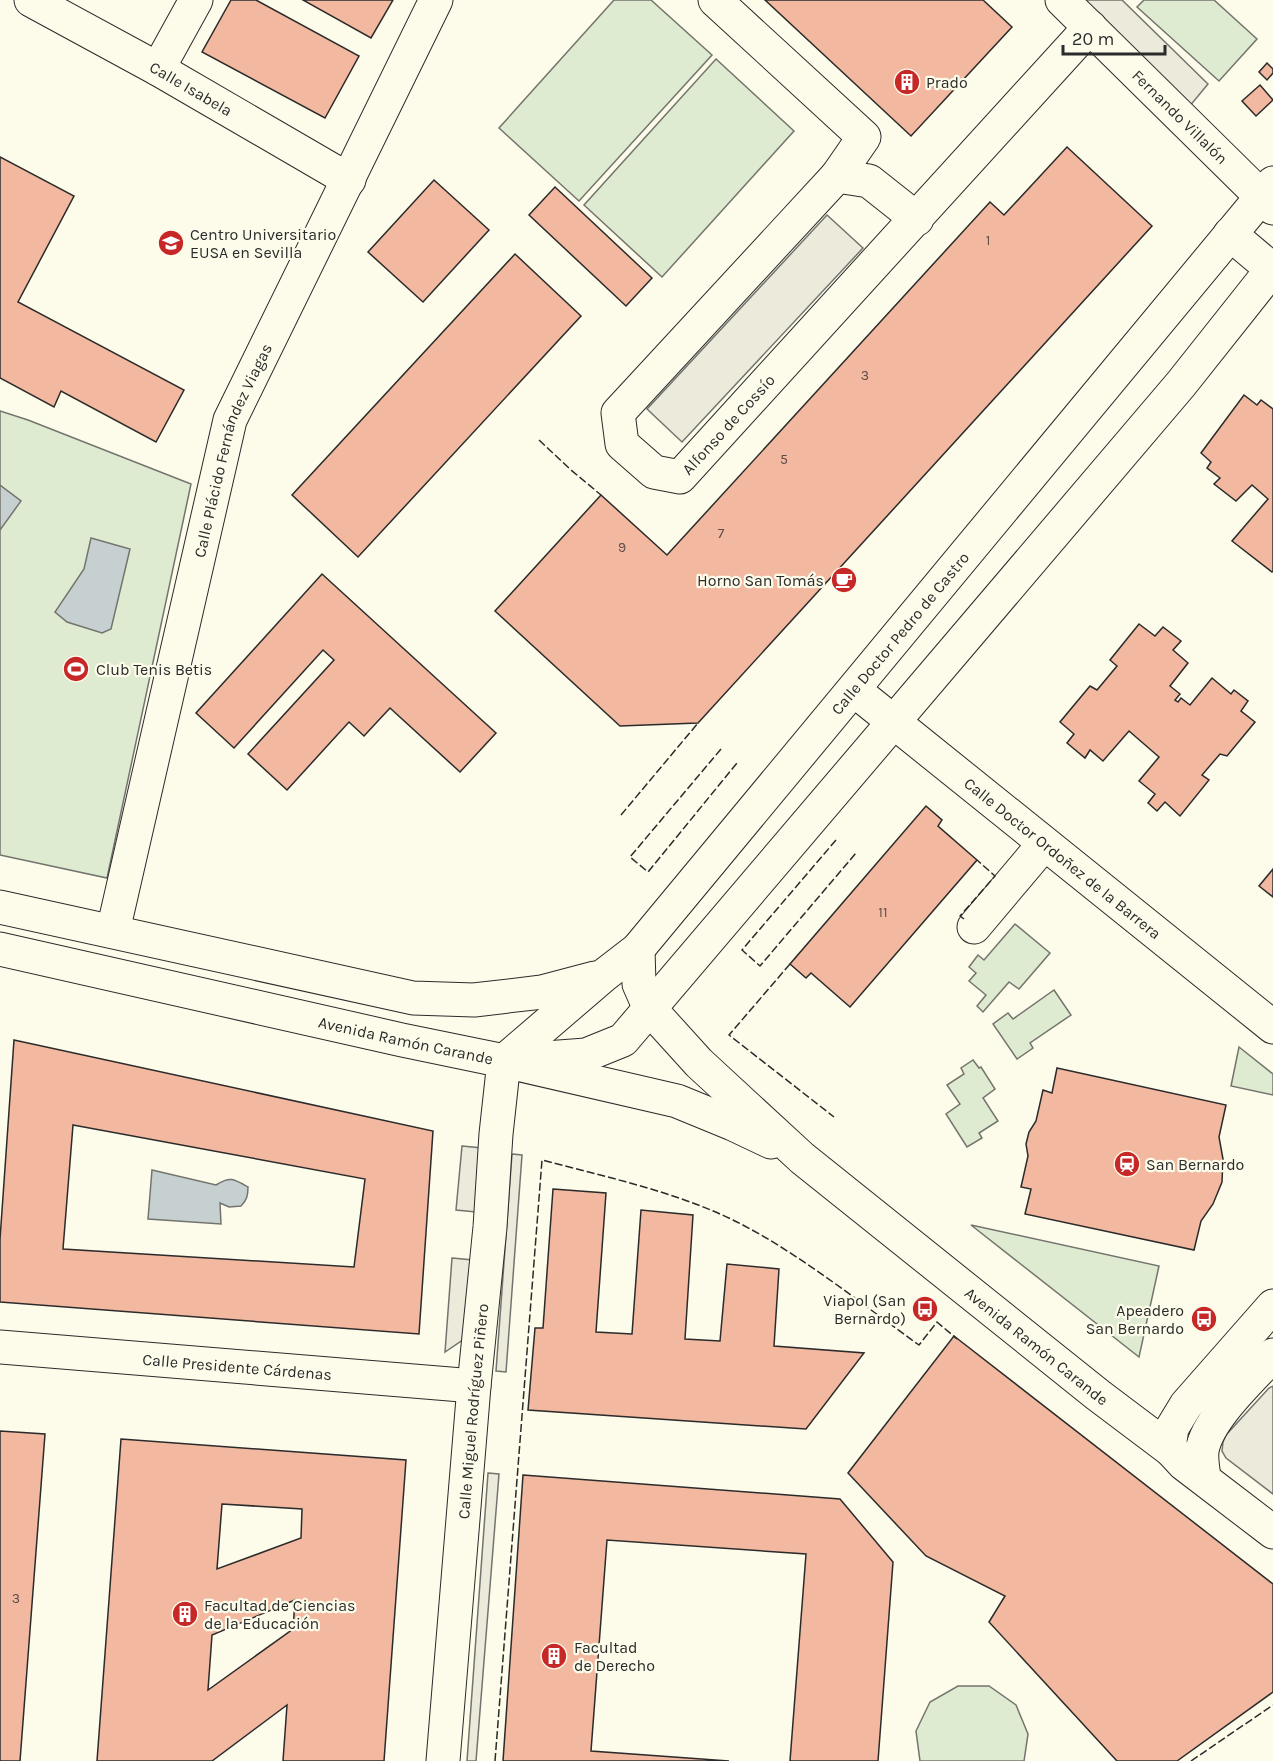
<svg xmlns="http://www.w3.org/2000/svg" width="1273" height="1761" font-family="Karla,sans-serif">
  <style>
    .green { fill: #deebd1; stroke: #74746e; stroke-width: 1.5 }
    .parking { fill: #eceadb; stroke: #74746e; stroke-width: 1.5 }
    .water { fill: #c7d0d0; stroke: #74746e; stroke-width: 1.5 }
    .building { fill: #f2b8a0; stroke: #2b2b2b; stroke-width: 1.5; fill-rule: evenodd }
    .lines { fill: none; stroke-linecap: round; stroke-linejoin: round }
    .minor-casing { stroke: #2b2b2b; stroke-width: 35 }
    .major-casing { stroke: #2b2b2b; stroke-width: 35 }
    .minor { stroke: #fdfbea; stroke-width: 33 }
    .major { stroke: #fdfbea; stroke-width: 33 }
    .fence { stroke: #2b2b2b; stroke-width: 1.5; stroke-dasharray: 8 3; stroke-linecap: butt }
    .labels { text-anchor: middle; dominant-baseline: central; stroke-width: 4.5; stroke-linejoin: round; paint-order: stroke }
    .number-label { font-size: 14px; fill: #5d4e48 }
    .poi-label { font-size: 16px; fill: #2b2b2b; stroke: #fdfbea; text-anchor: start }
    .street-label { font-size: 16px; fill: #2b2b2b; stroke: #fdfbea }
  </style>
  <rect width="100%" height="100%" fill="#fdfbea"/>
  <g class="green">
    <path d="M 614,0 L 651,0 L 712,55 L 579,201 L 499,128 Z"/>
    <path d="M 1144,0 L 1214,0 L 1257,39 L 1219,81 L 1137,7 Z"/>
    <path d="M 716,59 L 794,131 L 662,277 L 584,205 Z"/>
    <path d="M 0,411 L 28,420 L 191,484 L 107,878 L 0,855 Z"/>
    <path d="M 1015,924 L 1050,953 L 1019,989 L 1009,982 L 983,1012 L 977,1006 L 986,995 L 969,981 L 976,973 L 969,967 L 978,955 L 984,960 Z"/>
    <path d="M 1054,990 L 1071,1015 L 1030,1043 L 1033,1048 L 1017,1059 L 993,1024 L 1008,1013 L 1013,1019 Z"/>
    <path d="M 1239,1047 L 1273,1074 L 1273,1095 L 1231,1086 Z"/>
    <path d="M 973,1060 L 979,1068 L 981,1067 L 995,1089 L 983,1098 L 998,1121 L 979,1133 L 982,1138 L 967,1147 L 946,1114 L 960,1104 L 947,1085 L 964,1074 L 961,1068 Z"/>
    <path d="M 971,1225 L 1159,1266 L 1139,1357 Z"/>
    <path d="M 958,1686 L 989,1686 L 1016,1705 L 1028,1734 L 1024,1761 L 920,1761 L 916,1731 L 930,1702 Z"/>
  </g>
  <g class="parking">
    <path d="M 1081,0 L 1122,0 L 1208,84 L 1189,107 Z"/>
    <path d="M 827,215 L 863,248 L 682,442 L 647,409 Z"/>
    <path d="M 462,1146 L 482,1148 L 476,1212 L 456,1210 Z"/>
    <path d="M 512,1154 L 522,1155 L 506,1372 L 496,1371 Z"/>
    <path d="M 452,1258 L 473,1260 L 467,1337 L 445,1352 Z"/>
    <path d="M 1273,1386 L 1273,1494 L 1226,1458 L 1222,1451 L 1223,1442 L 1226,1435 L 1269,1388 Z"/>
    <path d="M 488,1473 L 499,1474 L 476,1761 L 467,1761 Z"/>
  </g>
  <g class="water">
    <path d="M 0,485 L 21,501 L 0,530 Z"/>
    <path d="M 91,538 L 130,549 L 111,629 L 102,633 L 67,622 L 55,612 L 84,569 Z"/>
    <path d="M 152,1170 L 216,1185 C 230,1176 234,1179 248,1187 C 248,1195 247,1200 241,1206 L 229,1207 L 220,1203 L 221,1224 L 148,1219 Z"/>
  </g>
  <g class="building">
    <path d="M 231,0 L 256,0 L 359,56 L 325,118 L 202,52 Z"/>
    <path d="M 303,0 L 393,0 L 371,38 Z"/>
    <path d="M 765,0 L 983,0 L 1012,27 L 911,136 Z"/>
    <path d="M 1267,63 L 1273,69 L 1273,73 L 1267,80 L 1259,72 Z"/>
    <path d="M 1260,85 L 1273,100 L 1256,116 L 1242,101 Z"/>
    <path d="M 1067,147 L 1152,226 L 698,723 L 620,726 L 495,611 L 601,495 L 667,555 L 990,202 L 1004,215 Z"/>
    <path d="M 0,157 L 74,196 L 18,302 L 184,390 L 156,442 L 61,391 L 54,407 L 0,378 Z"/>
    <path d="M 434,180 L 489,230 L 423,302 L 368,252 Z"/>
    <path d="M 555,187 L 652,278 L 626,306 L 529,215 Z"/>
    <path d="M 515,254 L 581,316 L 358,557 L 292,495 Z"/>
    <path d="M 1244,395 L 1257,405 L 1261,400 L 1273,409 L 1273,571 L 1272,572 L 1232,541 L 1268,499 L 1252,485 L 1236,501 L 1214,484 L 1220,478 L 1207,468 L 1211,462 L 1201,453 Z"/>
    <path d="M 322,574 L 496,733 L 460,772 L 390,708 L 364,736 L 349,722 L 287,790 L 248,754 L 334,660 L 323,650 L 234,748 L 196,713 Z"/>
    <path d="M 1139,624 L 1155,636 L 1163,627 L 1181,641 L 1173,650 L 1188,663 L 1170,686 L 1180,694 L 1175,700 L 1178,702 L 1181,698 L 1190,705 L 1212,678 L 1231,694 L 1234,690 L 1248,701 L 1241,711 L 1255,722 L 1227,756 L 1220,754 L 1202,775 L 1209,780 L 1180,816 L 1165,802 L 1157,811 L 1148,803 L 1155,794 L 1139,781 L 1159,757 L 1129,731 L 1103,761 L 1090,750 L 1085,758 L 1067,743 L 1074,734 L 1060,722 L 1090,686 L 1097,690 L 1117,666 L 1110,660 Z"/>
    <path d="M 926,806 L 942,820 L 938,826 L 977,860 L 850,1007 L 811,973 L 806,978 L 790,964 Z"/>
    <path d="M 1273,869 L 1273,897 L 1259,886 Z"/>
    <path d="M 14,1040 L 433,1131 L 419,1334 L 0,1302 L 0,1239 ZM 73,1125 L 365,1179 L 354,1267 L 63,1249 Z"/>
    <path d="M 1057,1068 L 1226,1105 L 1219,1137 L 1223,1159 L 1222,1182 L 1213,1204 L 1201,1221 L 1194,1250 L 1025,1214 L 1031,1189 L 1021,1187 L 1028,1156 L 1026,1144 L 1029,1132 L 1036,1121 L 1043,1090 L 1052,1093 Z"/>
    <path d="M 553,1189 L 606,1193 L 596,1332 L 632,1334 L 641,1210 L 693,1215 L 685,1339 L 720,1341 L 727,1264 L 779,1269 L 774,1346 L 864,1353 L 806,1429 L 528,1410 L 535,1328 L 543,1328 Z"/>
    <path d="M 954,1336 L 1273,1584 L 1273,1692 L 1177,1761 L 1117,1761 L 989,1622 L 1005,1596 L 926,1556 L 848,1473 Z"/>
    <path d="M 0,1431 L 45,1434 L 20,1761 L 0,1761 Z"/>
    <path d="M 121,1439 L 406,1460 L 384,1761 L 283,1761 L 287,1705 L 212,1761 L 97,1761 ZM 222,1504 L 302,1509 L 301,1538 L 217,1569 ZM 295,1600 L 293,1629 L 208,1690 L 212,1635 Z"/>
    <path d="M 523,1475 L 840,1499 L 893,1562 L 878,1761 L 790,1761 L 806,1554 L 607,1540 L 591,1751 L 729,1761 L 503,1761 Z"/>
  </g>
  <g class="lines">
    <g class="minor-casing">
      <g id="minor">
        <path id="s1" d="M 31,0 L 158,69 L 349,180"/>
        <path d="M 715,0 L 864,137 L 837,176"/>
        <path id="s2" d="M 1062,0 L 1273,208"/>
        <path d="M 158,69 L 196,0"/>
        <path id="s3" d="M 917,219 L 869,181 L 837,176 L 618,413 L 622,444 L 654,472 L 680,477 L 1090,27"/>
        <path d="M 1230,234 L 1273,270"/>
        <path d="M 974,927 L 1044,844"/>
        <path id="s4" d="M 113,931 L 230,420 L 436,0"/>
        <path id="s5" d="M 0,1347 L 474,1386"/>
        <path d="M 1204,1478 C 1203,1469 1201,1460 1202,1451 C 1207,1419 1251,1379 1273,1355"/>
        <path id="s6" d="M 443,1761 L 474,1386 L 490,1227 L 496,1134 L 504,1061"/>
      </g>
    </g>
    <g class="major-casing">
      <g id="major">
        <path id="s7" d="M 854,690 L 1273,1027"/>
        <path d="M 0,907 L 413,998 L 474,1000 L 542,992 L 595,978"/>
        <path id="s8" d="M 0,949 L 402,1040 L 504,1061 L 677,1101 L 733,1124 L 771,1142"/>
        <path id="s9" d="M 638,949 L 639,984 L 650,1009 L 699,1063 L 802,1158 L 1098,1395 L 1171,1450 L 1184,1464 L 1273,1532"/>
        <path id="s10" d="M 504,1061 L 603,976 L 638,949 L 1273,183"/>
        <path d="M 504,1061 L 586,1055 L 623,1040 L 1181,384 L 1273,268"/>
        <path d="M 1171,1450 L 1170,1441 L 1172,1428 L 1186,1405 L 1273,1306"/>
      </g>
    </g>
    <use href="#minor" class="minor"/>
    <use href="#major" class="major"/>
    <g class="fence">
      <path d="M 539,440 L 571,470 L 601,495"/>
      <path d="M 721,749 L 630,857 L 648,872 L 737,763"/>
      <path d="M 621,815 L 698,723"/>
      <path d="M 836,840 L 742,950 L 760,966 L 856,853"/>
      <path d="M 964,919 L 960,916 L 995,876 L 977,860"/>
      <path d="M 790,964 L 729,1035 L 834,1117"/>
      <path d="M 495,1761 L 542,1160 C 606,1177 673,1191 733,1220 C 798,1252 860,1303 919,1345 L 937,1322 L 957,1339"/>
      <path d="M 1191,1761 L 1273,1705"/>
    </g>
  </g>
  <defs>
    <g id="building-disc" transform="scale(1.35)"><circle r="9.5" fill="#c62828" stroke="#fdfbea"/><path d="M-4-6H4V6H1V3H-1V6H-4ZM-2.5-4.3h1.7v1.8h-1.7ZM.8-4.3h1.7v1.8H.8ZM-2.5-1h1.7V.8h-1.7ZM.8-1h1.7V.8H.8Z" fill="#fff"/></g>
    <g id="university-disc" transform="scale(1.35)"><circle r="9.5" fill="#c62828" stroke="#fdfbea"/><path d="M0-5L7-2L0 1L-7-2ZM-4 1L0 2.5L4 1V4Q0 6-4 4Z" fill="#fff"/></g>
    <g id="cafe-disc" transform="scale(1.35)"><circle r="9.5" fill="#c62828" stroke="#fdfbea"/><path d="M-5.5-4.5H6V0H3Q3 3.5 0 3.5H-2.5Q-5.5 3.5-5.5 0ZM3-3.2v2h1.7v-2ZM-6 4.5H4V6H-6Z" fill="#fff"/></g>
    <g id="stadium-disc" transform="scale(1.35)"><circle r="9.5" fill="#c62828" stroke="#fdfbea"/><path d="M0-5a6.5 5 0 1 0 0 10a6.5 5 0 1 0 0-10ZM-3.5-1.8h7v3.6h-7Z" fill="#fff"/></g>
    <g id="station-disc" transform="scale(1.35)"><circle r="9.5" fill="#c62828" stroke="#fdfbea"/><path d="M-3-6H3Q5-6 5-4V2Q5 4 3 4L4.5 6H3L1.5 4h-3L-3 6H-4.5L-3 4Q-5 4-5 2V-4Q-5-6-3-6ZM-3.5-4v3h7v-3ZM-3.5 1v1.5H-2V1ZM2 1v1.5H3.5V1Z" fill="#fff"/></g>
    <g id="bus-disc" transform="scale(1.35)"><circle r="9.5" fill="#c62828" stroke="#fdfbea"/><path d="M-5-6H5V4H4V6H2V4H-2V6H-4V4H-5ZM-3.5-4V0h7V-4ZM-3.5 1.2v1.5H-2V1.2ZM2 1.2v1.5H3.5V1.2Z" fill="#fff"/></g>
  </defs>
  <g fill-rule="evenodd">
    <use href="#building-disc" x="907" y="82"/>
    <use href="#university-disc" x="171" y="243"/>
    <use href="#cafe-disc" x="844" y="580"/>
    <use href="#stadium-disc" x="76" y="669"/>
    <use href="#station-disc" x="1127" y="1164"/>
    <use href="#bus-disc" x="925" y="1309"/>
    <use href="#bus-disc" x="1204" y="1319"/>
    <use href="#building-disc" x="185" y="1614"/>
    <use href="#building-disc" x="554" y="1656"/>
  </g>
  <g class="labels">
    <g class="number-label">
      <text x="988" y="240">1</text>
      <text x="865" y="375">3</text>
      <text x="784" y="459">5</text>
      <text x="721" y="533">7</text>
      <text x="622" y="547">9</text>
      <text x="883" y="912">11</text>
      <text x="16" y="1598">3</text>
    </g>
    <g class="poi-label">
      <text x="926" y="82">Prado</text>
      <text x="190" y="234">Centro Universitario<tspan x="190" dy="18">EUSA en Sevilla</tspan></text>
      <text x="824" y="580" text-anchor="end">Horno San Tomás</text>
      <text x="96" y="669">Club Tenis Betis</text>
      <text x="1146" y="1164">San Bernardo</text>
      <text x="906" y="1300" text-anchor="end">Viapol (San<tspan x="906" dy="18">Bernardo)</tspan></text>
      <text x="1184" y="1310" text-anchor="end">Apeadero<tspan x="1184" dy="18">San Bernardo</tspan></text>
      <text x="204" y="1605">Facultad de Ciencias<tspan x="204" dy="18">de la Educación</tspan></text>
      <text x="574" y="1647">Facultad<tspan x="574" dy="18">de Derecho</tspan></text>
    </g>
    <g class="street-label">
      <text stroke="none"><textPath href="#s1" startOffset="183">Calle Isabela</textPath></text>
      <text stroke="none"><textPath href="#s2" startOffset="166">Fernando Villalón</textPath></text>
      <text stroke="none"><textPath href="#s3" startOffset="588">Alfonso de Cossío</textPath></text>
      <text stroke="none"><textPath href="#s4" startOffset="496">Calle Plácido Fernández Viagas</textPath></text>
      <text stroke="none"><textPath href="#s10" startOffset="585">Calle Doctor Pedro de Castro</textPath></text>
      <text stroke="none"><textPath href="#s7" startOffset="268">Calle Doctor Ordoñez de la Barrera</textPath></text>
      <text stroke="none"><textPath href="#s8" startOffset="416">Avenida Ramón Carande</textPath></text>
      <text stroke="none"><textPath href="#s9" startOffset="576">Avenida Ramón Carande</textPath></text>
      <text stroke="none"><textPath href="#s5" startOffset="238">Calle Presidente Cárdenas</textPath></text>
      <text stroke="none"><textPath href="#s6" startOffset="351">Calle Miguel Rodríguez Piñero</textPath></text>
    </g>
  </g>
  <path d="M1063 45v9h102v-9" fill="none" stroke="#2b2b2b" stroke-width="3"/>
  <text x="1072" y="45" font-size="18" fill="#2b2b2b" stroke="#fdfbea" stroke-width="4.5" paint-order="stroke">20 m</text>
</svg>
